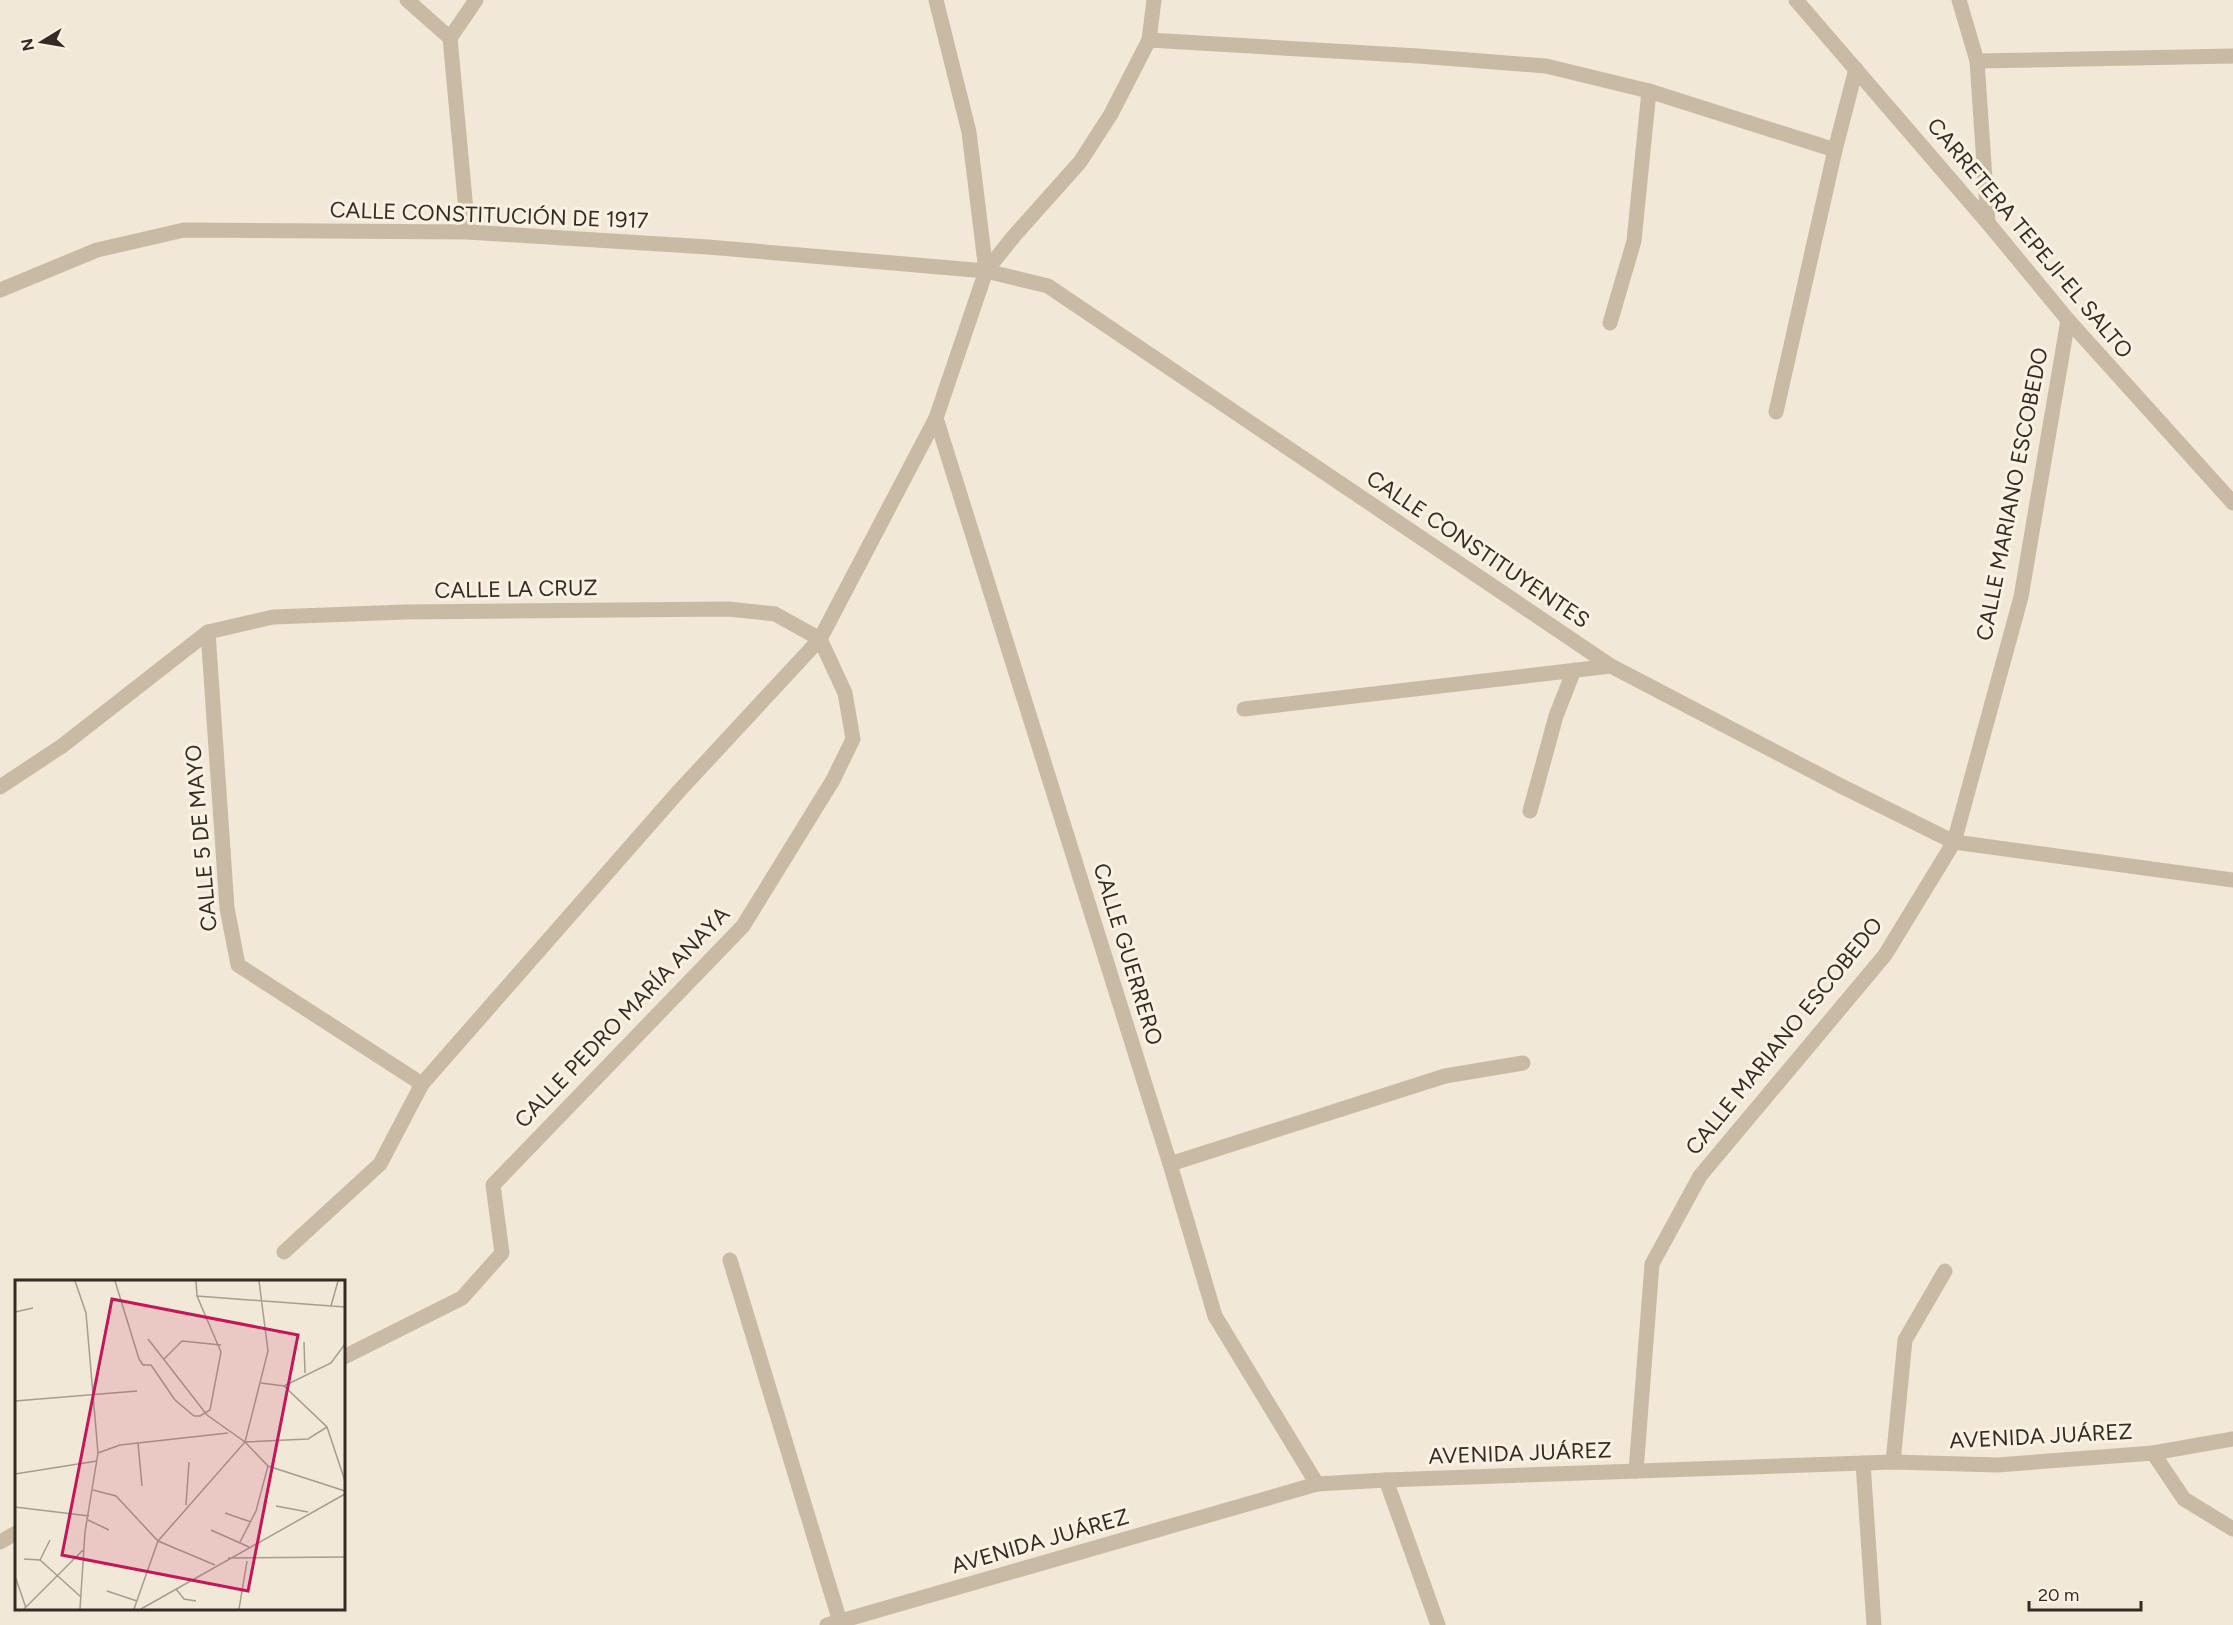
<svg xmlns="http://www.w3.org/2000/svg" width="2233" height="1625" font-family="Figtree,sans-serif">
  <style>
    .lines { fill: none; stroke-linecap: round; stroke-linejoin: round }
    .minor { stroke: #c9baa3; stroke-width: 15 }
    .labels { text-anchor: middle; dominant-baseline: central; stroke-width: 6; stroke-linejoin: round; paint-order: stroke }
    .street-label { font-size: 22px; fill: #332c25; stroke: #f9f2e3 }
    .inset-road { fill: none; stroke: #a59d90; stroke-width: 1.5 }
    .view { fill: #c2185b; fill-opacity: 0.15; stroke: #c2185b; stroke-width: 3 }
    .inset-edge { fill: none; stroke: #332c25; stroke-width: 3 }
  </style>
  <rect width="100%" height="100%" fill="#f1e8d7"/>
  <g class="lines">
    <g class="minor">
      <path d="M 407,0 L 450,38"/>
      <path d="M 936,0 L 969,132 L 986,271"/>
      <path d="M 1796,0 L 1988,223 L 2068,320 L 2233,503"/>
      <path d="M 1959,0 L 1977,61 L 1988,223"/>
      <path d="M 1149,40 L 1418,56 L 1546,66 L 1649,91 L 1835,150"/>
      <path d="M 1977,61 L 2233,56"/>
      <path d="M 468,232 L 450,38 L 476,0"/>
      <path d="M 0,290 L 97,250 L 184,230 L 468,232 L 708,247 L 986,271 L 1048,286 L 1611,666 L 1839,785 L 1954,842 L 2233,880"/>
      <path d="M 1610,323 L 1634,241 L 1649,91"/>
      <path d="M 1776,412 L 1835,150 L 1856,69"/>
      <path d="M 936,418 L 1170,1164 L 1215,1316 L 1317,1484"/>
      <path d="M 208,632 L 227,908 L 238,965 L 422,1084"/>
      <path d="M 1244,709 L 1611,666"/>
      <path d="M 0,787 L 62,746 L 208,632 L 273,617 L 405,612 L 728,609 L 775,614 L 820,639 L 845,693 L 853,739 L 833,780 L 743,926 L 493,1185 L 502,1253 L 462,1298 L 344,1357"/>
      <path d="M 1530,811 L 1556,716 L 1574,670"/>
      <path d="M 1170,1164 L 1445,1076 L 1523,1063"/>
      <path d="M 284,1252 L 380,1164 L 422,1084 L 679,791 L 820,639 L 936,418 L 986,271 L 1014,236 L 1080,162 L 1111,114 L 1149,40 L 1154,0"/>
      <path d="M 730,1260 L 841,1625"/>
      <path d="M 2153,1453 L 2184,1499 L 2233,1529"/>
      <path d="M 1893,1462 L 1905,1340 L 1945,1271"/>
      <path d="M 1863,1463 L 1874,1625"/>
      <path d="M 1636,1471 L 1652,1264 L 1700,1176 L 1885,955 L 1954,842 L 2021,597 L 2068,320"/>
      <path d="M 1386,1480 L 1438,1625"/>
      <path d="M 0,1542 L 16,1533"/>
      <path d="M 827,1625 L 1317,1484 L 1386,1480 L 1893,1462 L 1997,1465 L 2153,1453 L 2233,1439"/>
    </g>
  </g>
  <g class="labels">
    <g class="street-label">
      <text transform="translate(489 215) rotate(2)">CALLE CONSTITUCIÓN DE 1917</text>
      <text transform="translate(2030 238) rotate(50)">CARRETERA TEPEJI-EL SALTO</text>
      <text transform="translate(2012 494) rotate(-79)">CALLE MARIANO ESCOBEDO</text>
      <text transform="translate(1478 549) rotate(34)">CALLE CONSTITUYENTES</text>
      <text transform="translate(516 589) rotate(-1)">CALLE LA CRUZ</text>
      <text transform="translate(201 838) rotate(-95)">CALLE 5 DE MAYO</text>
      <text transform="translate(1128 954) rotate(73)">CALLE GUERRERO</text>
      <text transform="translate(622 1017) rotate(-46)">CALLE PEDRO MARÍA ANAYA</text>
      <text transform="translate(1784 1036) rotate(-51)">CALLE MARIANO ESCOBEDO</text>
      <text transform="translate(2041 1436) rotate(-3)">AVENIDA JUÁREZ</text>
      <text transform="translate(1520 1453) rotate(-2)">AVENIDA JUÁREZ</text>
      <text transform="translate(1040 1541) rotate(-16)">AVENIDA JUÁREZ</text>
    </g>
  </g>
  <g transform="translate(15 1280)">
    <rect width="330" height="330" fill="#f1e8d7"/>
    <path class="inset-road" d="M 60,1 L 71,33 L 83,173 L 70,252 L 65,329M 100,1 L 124,79 L 128,85 L 136,85 L 160,120 L 179,136 L 185,136 L 195,130 L 206,72 L 182,16 L 181,1M 182,16 L 330,27M 316,26 L 323,1M 0,32 L 18,28M 133,59 L 192,135 L 230,162 L 253,186 L 330,211M 289,62 L 290,93M 149,79 L 167,61 L 206,65M 246,103 L 269,106 L 312,147 L 330,201M 269,106 L 316,83 L 330,64M 0,121 L 122,111M 230,162 L 293,159 L 312,147M 123,163 L 127,206M 83,173 L 105,165 L 213,153M 0,194 L 82,181M 78,210 L 101,216 L 143,261 L 200,285M 171,225 L 174,182M 261,226 L 293,232M 0,227 L 74,236M 210,233 L 236,242M 73,240 L 94,250M 196,250 L 234,267M 225,262 L 241,231 L 253,186M 213,278 L 330,277M 9,279 L 25,280 L 66,317M 25,280 L 35,260M 0,296 L 11,328M 161,309 L 169,319 L 181,321M 92,311 L 122,321M 9,329 L 68,270M 119,329 L 143,261 L 230,162 L 253,71 L 244,1M 126,329 L 330,214M 224,329 L 232,281"/>
    <path class="view" d="M 97,19 L 283,55 L 233,311 L 47,275 Z"/>
    <rect width="330" height="330" class="inset-edge"/>
  </g>
  <g transform="translate(42 42) rotate(259)" stroke="#f9f2e3" stroke-width="4.5" paint-order="stroke">
  <path d="M0-4.5L10 22L0 15L-10 22Z" fill="#332c25"/>
  <text y="-9" font-size="16" font-weight="bold" text-anchor="middle" fill="#332c25">N</text>
  </g>
  <path d="M2029 1601v9h112v-9" fill="none" stroke="#332c25" stroke-width="3"/>
  <text x="2038" y="1601" font-size="18" fill="#332c25" stroke="#f9f2e3" stroke-width="4.5" paint-order="stroke">20 m</text>
</svg>
